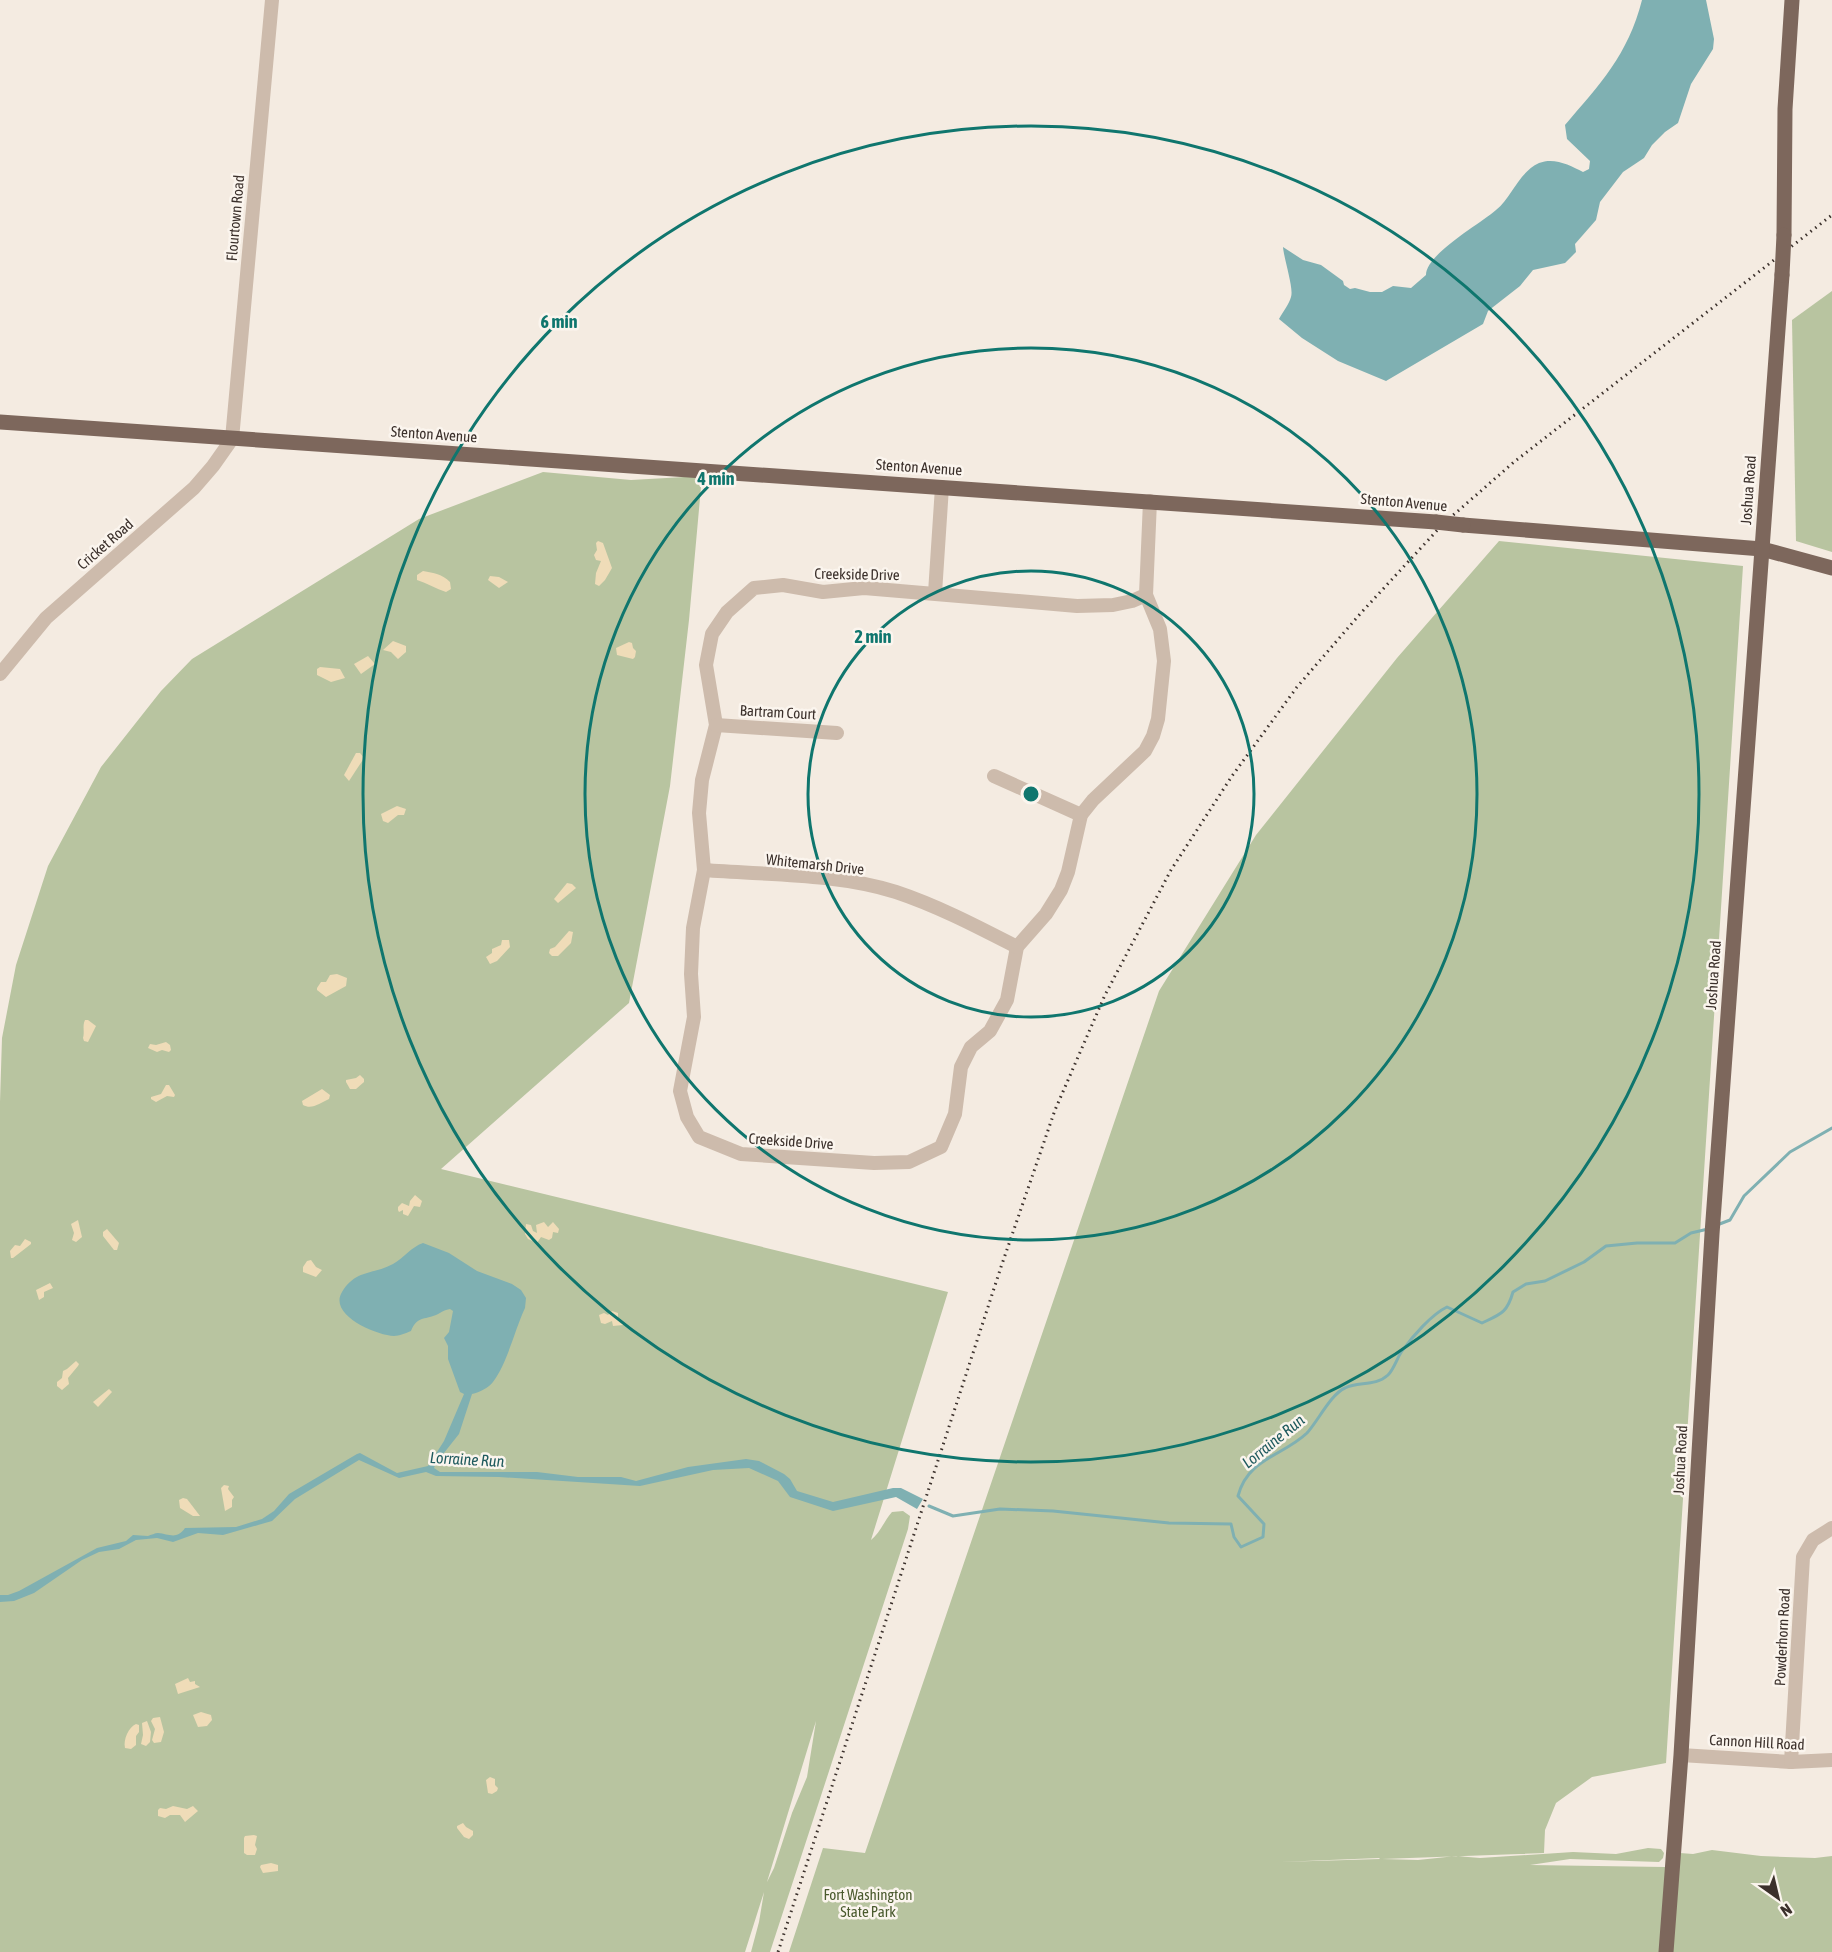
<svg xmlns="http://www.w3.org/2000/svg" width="1832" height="1952" font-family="'Asap Condensed',sans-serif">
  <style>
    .green { fill: #b8c4a0; fill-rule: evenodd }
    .sand { fill: #efdcb8 }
    .water { fill: #7fb0b2 }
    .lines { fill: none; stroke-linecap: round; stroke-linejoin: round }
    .stream { stroke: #7fb0b2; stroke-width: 3 }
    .minor { stroke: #cdbbac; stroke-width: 14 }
    .major { stroke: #7d675c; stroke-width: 15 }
    .rail { stroke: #3b302b; stroke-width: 3; stroke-dasharray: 1.5 4.5; stroke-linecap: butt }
    .major-bridge { stroke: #7d675c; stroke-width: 15 }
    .ring { fill: none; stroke: #0f766e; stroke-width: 3 }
    .labels { text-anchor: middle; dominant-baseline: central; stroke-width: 5; stroke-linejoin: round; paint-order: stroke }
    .street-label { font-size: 15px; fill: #3b302b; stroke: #fbf5ee }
    .park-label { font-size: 15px; fill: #4a5a2e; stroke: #fbf5ee }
    .water-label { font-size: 16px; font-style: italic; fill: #1f5a5e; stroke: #fbf5ee }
    .centre { fill: #0f766e; stroke: #fbf5ee; stroke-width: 3 }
    .ring-label { font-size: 18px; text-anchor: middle; font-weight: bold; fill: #0f766e; stroke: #fbf5ee; stroke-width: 5; stroke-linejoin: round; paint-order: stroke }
  </style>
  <rect width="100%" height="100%" fill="#f4ebe1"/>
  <g class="green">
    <path d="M 1832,291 L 1832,552 L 1796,541 L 1792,320 Z"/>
    <path d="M 543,472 L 631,480 L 702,476 L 689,620 L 670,786 L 629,1003 L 441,1169 L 948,1292 L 871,1540 C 880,1533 884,1521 892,1512 L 903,1511 L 910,1516 L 908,1529 L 770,1952 L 751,1952 L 759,1922 L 764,1892 L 745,1952 L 0,1952 L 0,1102 L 2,1038 L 16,965 L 48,866 L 101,767 L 161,691 L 192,659 L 419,519 ZM 816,1721 L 807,1777 L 792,1813 L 774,1868 L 767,1882 Z"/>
    <path d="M 1499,541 L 1743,566 L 1666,1763 L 1592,1777 L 1556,1803 L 1545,1830 L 1544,1853 L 1382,1859 L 1418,1860 L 1456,1856 L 1480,1858 L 1573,1852 L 1616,1854 L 1648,1848 L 1661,1849 L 1664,1853 L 1663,1858 L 1659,1862 L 1570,1859 L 1530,1865 L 1665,1867 L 1680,1853 L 1693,1854 L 1712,1850 L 1761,1856 L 1815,1858 L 1832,1856 L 1832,1952 L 789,1952 L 823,1848 L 865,1853 L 1159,991 L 1256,835 L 1397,658 ZM 1380,1859 L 1280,1862 L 1379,1858 Z"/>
  </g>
  <g class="sand">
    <path d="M 598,541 L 603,543 L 612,568 L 605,580 L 599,586 L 595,584 L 596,573 L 601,561 L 596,560 L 594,555 L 597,550 L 596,543 Z"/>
    <path d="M 423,571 C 434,573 442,574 450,582 L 451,589 L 446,592 C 436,589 427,583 417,580 L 417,575 Z"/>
    <path d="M 490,576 L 499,577 L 508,582 L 499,588 L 488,580 Z"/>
    <path d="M 393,641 L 406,646 L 406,652 L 398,659 L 391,652 L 383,650 Z"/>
    <path d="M 629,642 L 632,643 L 633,648 L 636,651 L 635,657 L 633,659 L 617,655 L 616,648 Z"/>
    <path d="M 368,656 L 375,664 L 361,674 L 354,664 Z"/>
    <path d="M 320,667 L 340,669 L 345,678 L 331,682 L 317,675 L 317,669 Z"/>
    <path d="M 356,753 L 360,753 L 364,758 L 349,781 L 344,775 Z"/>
    <path d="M 397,806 L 406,809 L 404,815 L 398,815 L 388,823 L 383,821 L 381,814 Z"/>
    <path d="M 567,883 L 572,884 L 576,888 L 558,903 L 554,899 Z"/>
    <path d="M 569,931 L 573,932 L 571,943 L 558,956 L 552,956 L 549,953 L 550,949 L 555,947 Z"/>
    <path d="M 502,940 L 509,940 L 510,947 L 497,961 L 490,964 L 486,957 L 492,953 L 492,949 L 501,945 Z"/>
    <path d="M 337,974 L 347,978 L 346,986 L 326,997 L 317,990 L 317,988 L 321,982 L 326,982 L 330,975 Z"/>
    <path d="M 85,1020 L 88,1020 L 96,1026 L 88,1042 L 84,1041 L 83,1038 C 85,1032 82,1026 85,1020 Z"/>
    <path d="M 166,1042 L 170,1045 L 171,1050 L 169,1052 L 162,1050 L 157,1052 L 148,1048 L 150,1044 L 156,1045 Z"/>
    <path d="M 360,1075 L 364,1079 L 364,1082 L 356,1089 L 350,1089 L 346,1082 L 346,1080 L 356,1078 Z"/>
    <path d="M 166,1085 L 169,1085 L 175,1095 L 174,1097 L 167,1096 L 156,1102 L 151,1099 L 151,1097 L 161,1094 Z"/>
    <path d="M 322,1089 L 330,1095 L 329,1099 C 320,1103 312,1110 303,1105 L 302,1101 Z"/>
    <path d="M 415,1195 L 422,1201 L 420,1207 L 414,1206 L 408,1216 L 403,1214 L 403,1210 L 399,1212 L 398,1210 L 398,1207 L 402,1203 L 409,1206 L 410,1201 Z"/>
    <path d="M 78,1220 L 82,1237 L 76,1242 L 72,1240 L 74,1233 L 71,1224 Z"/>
    <path d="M 544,1222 L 548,1227 L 553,1222 L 559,1229 L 558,1233 L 553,1232 L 552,1238 L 549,1240 L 541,1237 L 537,1243 L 528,1239 L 525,1234 L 526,1224 L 531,1225 L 533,1231 L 537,1233 L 536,1225 Z"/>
    <path d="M 107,1229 L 119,1243 L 117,1250 L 114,1250 L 103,1236 L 103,1232 Z"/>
    <path d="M 25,1239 L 31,1242 L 31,1244 L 13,1258 L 11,1258 L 10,1251 L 15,1245 L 20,1246 Z"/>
    <path d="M 311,1260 L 316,1267 L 322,1270 L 316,1277 L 303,1272 L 303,1267 L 307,1261 Z"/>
    <path d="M 50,1283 L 53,1288 L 44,1292 L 44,1297 L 39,1300 L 36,1290 Z"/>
    <path d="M 612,1311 L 618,1313 L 618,1318 L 623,1322 L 623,1325 L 613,1326 L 612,1321 L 605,1324 L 601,1323 L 599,1315 L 604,1313 L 608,1315 Z"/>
    <path d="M 76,1361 L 79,1364 L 78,1366 L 68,1378 L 69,1384 L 62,1390 L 57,1386 L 57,1382 L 62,1378 L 63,1371 L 67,1369 Z"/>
    <path d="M 109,1389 L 112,1392 L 98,1407 L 93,1402 Z"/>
    <path d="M 224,1485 L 229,1486 L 228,1489 L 234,1497 L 232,1500 L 232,1507 L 225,1511 L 221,1488 Z"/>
    <path d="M 183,1498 L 187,1499 L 200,1516 L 193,1516 L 180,1508 L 179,1500 Z"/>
    <path d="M 188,1678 L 190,1682 L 195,1681 L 195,1684 L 200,1687 L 178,1694 L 175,1684 Z"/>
    <path d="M 201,1712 L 211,1715 L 212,1720 L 207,1726 L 198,1727 L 193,1715 Z"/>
    <path d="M 160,1717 L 164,1732 L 161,1742 L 154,1743 L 152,1740 L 155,1729 L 151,1721 L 153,1718 Z"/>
    <path d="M 147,1721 L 151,1732 L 150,1742 L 146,1746 L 141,1744 L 143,1735 L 142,1723 Z"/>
    <path d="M 136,1724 L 139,1725 L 139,1732 L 136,1736 L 136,1745 L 131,1749 L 125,1748 C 123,1739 129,1727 136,1724 Z"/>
    <path d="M 490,1777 L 495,1779 L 495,1785 L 498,1788 L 497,1791 L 492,1794 L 488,1793 L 486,1780 Z"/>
    <path d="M 173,1806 L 187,1809 L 193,1806 L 198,1811 L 185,1822 L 180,1815 L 170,1815 L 165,1818 L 158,1816 L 158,1810 L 160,1808 L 166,1809 Z"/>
    <path d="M 463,1823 L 466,1827 L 473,1831 L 473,1835 L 469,1839 L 464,1837 L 457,1828 L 457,1826 Z"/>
    <path d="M 254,1835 L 257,1836 L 255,1845 L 257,1849 L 255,1855 L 247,1855 L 244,1853 L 244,1838 L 245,1836 Z"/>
    <path d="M 271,1863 L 278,1865 L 278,1871 L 263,1873 L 260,1867 L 261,1865 Z"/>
  </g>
  <g class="water">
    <path d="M 1642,0 L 1706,0 L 1714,39 L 1713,49 L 1691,84 L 1678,123 L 1665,132 L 1652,145 L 1644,158 L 1623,172 L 1600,202 L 1596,220 L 1575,244 L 1576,252 L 1565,263 L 1533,270 L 1520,286 L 1488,311 L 1483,324 L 1386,381 L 1338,361 L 1302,338 L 1279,319 C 1283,312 1289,304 1291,297 C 1294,289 1284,259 1283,247 L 1303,260 L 1321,265 L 1343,281 L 1344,285 L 1350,289 L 1355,288 L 1370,292 L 1382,292 L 1393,286 L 1411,288 L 1426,275 C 1426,254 1480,224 1496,210 C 1512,197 1518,173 1539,163 C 1554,157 1570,165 1583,172 L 1589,169 L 1590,161 L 1567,139 L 1565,125 C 1600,84 1628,55 1642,0 Z"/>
    <path d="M 423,1243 L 449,1253 L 477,1271 L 512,1284 L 521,1290 L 526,1298 L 525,1308 C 515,1329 507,1364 493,1382 C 488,1388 480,1392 472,1394 L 459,1434 L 436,1463 L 434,1468 L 440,1472 L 537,1472 L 578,1477 L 621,1477 L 636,1481 L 688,1467 L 746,1459 L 759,1461 L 784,1474 L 790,1479 L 797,1491 L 833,1502 L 893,1488 L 901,1488 L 923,1499 L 917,1509 L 896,1497 L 833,1511 L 790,1497 L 778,1481 L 749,1468 L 713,1470 L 640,1486 L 499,1477 L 436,1476 L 426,1472 L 399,1478 L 359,1460 L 295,1499 L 272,1521 L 223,1535 L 198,1533 L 173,1542 L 157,1538 L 136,1540 L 119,1549 L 99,1552 L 82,1560 L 34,1593 L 14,1601 L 0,1602 L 0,1595 L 8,1595 L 19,1591 L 97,1548 L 126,1541 L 133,1535 C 138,1535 143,1536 148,1536 C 151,1535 155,1533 158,1533 C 169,1534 177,1540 185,1528 L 236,1527 L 262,1519 L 274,1511 L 289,1494 L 357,1454 L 360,1453 L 397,1473 L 428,1466 L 444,1441 L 464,1394 L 460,1392 L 448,1359 L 448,1346 L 444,1338 L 449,1332 L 453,1311 L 450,1309 C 444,1310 442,1312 436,1315 C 424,1320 417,1316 411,1331 C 406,1333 399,1336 394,1336 C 376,1335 328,1315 342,1292 C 356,1269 373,1275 393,1264 C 404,1258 411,1247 423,1243 Z"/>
  </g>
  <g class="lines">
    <g class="stream">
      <path d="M 1717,1225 L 1730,1220 L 1744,1196 L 1790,1152 L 1832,1128"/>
      <path d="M 929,1506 L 953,1516 L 1000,1509 L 1053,1511 L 1169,1523 L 1231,1524 L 1234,1537 L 1241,1547 L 1263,1537 L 1264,1524 L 1238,1496 C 1248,1458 1283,1456 1307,1433 C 1318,1421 1331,1394 1345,1388 C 1358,1381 1375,1387 1388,1375 C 1394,1369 1397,1358 1402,1351 C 1412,1337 1432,1314 1447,1307 L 1482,1323 C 1501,1314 1507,1313 1513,1292 L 1526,1284 L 1545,1281 L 1584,1262 L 1606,1246 L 1637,1243 L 1675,1243 L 1691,1233 L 1708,1229"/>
    </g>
    <g class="minor">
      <path d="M 935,593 L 942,487"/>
      <path d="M 1146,595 L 1132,601 L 1113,605 L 1077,606 L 864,588 L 823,592 L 783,585 L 754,588 L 727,612 L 712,634 L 706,665 L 716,725 L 702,780 L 699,813 L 704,870 L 693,928 L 691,974 L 694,1017 L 680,1091 L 687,1117 L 699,1137 L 741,1154 L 874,1163 L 909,1162 L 941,1147 L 955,1114 L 961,1067 L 971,1047 L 990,1031 L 1007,1000 L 1017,947 L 1046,914 L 1061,890 L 1068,872 L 1081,815 L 1093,800 L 1145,751 L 1153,736 L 1158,719 L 1164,661 L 1160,629 L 1146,595 L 1150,501"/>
      <path d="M 0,674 L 46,618 L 194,488 L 213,466 L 232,439 L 272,0"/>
      <path d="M 716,725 L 837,733"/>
      <path d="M 994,776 L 1081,815"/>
      <path d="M 704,870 C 767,875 835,873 896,892 C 938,906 978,927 1017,947"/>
      <path d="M 1681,1755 L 1791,1762 L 1832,1760"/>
      <path d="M 1791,1762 L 1803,1557 L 1813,1540 L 1832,1528"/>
    </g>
    <g class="major">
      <path d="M 1784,235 L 1785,109 L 1792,0"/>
      <path d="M 0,422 L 1436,522"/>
      <path d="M 1463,525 L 1762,549 L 1832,568"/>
      <path d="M 1666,1952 L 1681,1755 L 1712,1234 L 1782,275"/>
    </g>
    <path class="rail" d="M 778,1952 L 1001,1267 L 1055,1110 L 1105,995 L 1171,870 L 1232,776 L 1297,687 L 1360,614 L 1443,524 L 1514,462 L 1832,215"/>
    <g class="major-bridge">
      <path d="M 1782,275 L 1784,235"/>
      <path d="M 1436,522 L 1463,525"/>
    </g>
  </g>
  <g class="ring">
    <circle cx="1031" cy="794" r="223"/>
    <circle cx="1031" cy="794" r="446"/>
    <circle cx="1031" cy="794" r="668"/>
  </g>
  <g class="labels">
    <g class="street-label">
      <text transform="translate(235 218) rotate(-85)">Flourtown Road</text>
      <text transform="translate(434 434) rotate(4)">Stenton Avenue</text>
      <text transform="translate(919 467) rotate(4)">Stenton Avenue</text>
      <text transform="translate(1748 490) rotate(-86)">Joshua Road</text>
      <text transform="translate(1404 502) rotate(5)">Stenton Avenue</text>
      <text transform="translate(105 544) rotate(-41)">Cricket Road</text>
      <text transform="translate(857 574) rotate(1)">Creekside Drive</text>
      <text transform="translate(778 712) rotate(3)">Bartram Court</text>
      <text transform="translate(815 864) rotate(6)">Whitemarsh Drive</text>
      <text transform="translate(1713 975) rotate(-86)">Joshua Road</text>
      <text transform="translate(791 1141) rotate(4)">Creekside Drive</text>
      <text transform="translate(1680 1460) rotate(-87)">Joshua Road</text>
      <text transform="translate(1782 1637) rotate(-87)">Powderhorn Road</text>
      <text transform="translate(1757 1742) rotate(3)">Cannon Hill Road</text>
    </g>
    <g class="park-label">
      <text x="868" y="1894">Fort Washington<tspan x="868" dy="17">State Park</tspan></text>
    </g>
    <g class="water-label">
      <text transform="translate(1273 1441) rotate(-39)">Lorraine Run</text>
      <text transform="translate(467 1459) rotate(3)">Lorraine Run</text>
    </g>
  </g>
  <circle cx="1031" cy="794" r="9" class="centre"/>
  <g class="ring-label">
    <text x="559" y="328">6 min</text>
    <text x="716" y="485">4 min</text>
    <text x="873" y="643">2 min</text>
  </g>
  <g transform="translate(1778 1898) rotate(146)" stroke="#fbf5ee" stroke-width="4.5" paint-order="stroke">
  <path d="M0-4.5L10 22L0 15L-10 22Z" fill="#3b302b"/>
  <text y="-9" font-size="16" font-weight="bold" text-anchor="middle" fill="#3b302b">N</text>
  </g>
</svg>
